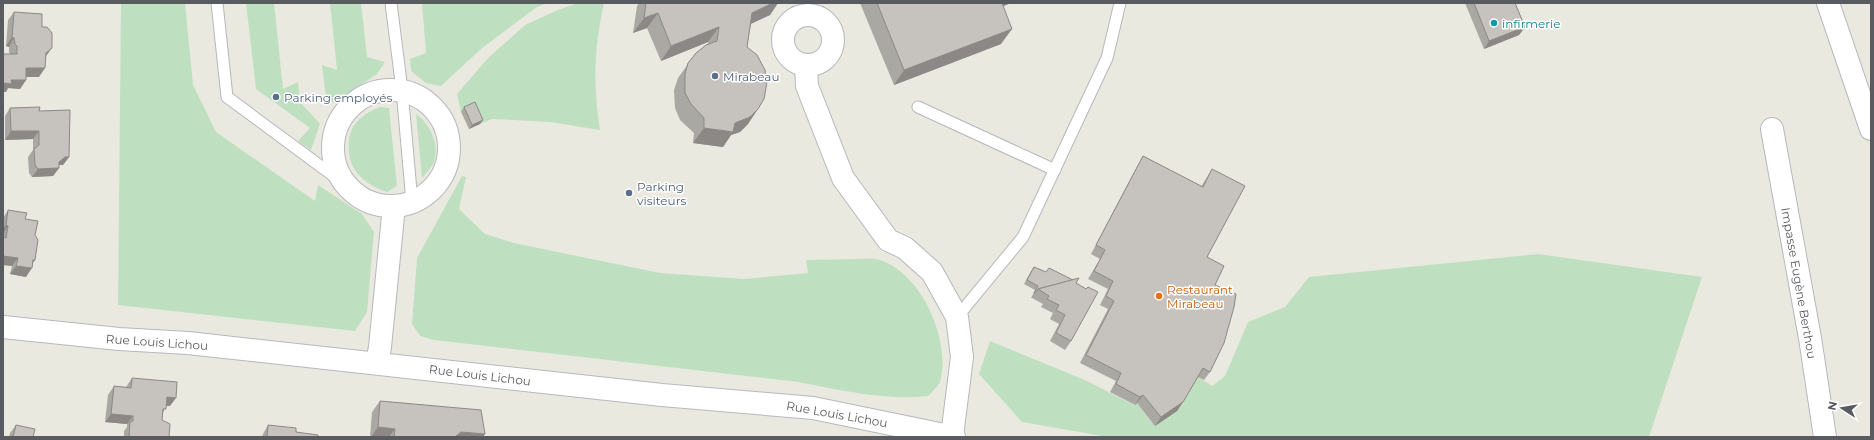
<svg xmlns="http://www.w3.org/2000/svg" width="1874" height="440" font-family="Montserrat,sans-serif">
  <style>
    .green { fill: #bee0c1 }
    .lines { fill: none; stroke-linecap: round; stroke-linejoin: round }
    .lane-casing { stroke: #b6b7bc; stroke-width: 13 }
    .street-casing { stroke: #b6b7bc; stroke-width: 24 }
    .secondary-casing { stroke: #b6b8be; stroke-width: 24 }
    .lane { stroke: #fff; stroke-width: 11 }
    .street { stroke: #fff; stroke-width: 22 }
    .secondary { stroke: #fff; stroke-width: 22 }
    .wall { fill: #aaa8a3 }
    .shaded-wall { fill: #8b8885 }
    .building { fill: #c6c3be; stroke: #8b8885 }
    .culture-dot { fill: #0f9aa8; stroke: #fff; stroke-width: 1.5 }
    .service-dot { fill: #5c6f8a; stroke: #fff; stroke-width: 1.5 }
    .food-dot { fill: #e8710a; stroke: #fff; stroke-width: 1.5 }
    .labels { text-anchor: middle; dominant-baseline: central; stroke-width: 3; stroke-linejoin: round; paint-order: stroke }
    .culture-label { font-size: 12px; fill: #0d838f; stroke: #fff; text-anchor: start }
    .service-label { font-size: 12px; fill: #4e5e75; stroke: #fff; text-anchor: start }
    .street-label { font-size: 12px; fill: #595b60; stroke: #fff }
    .food-label { font-size: 12px; fill: #c56008; stroke: #fff; text-anchor: start }
  </style>
  <rect width="100%" height="100%" fill="#eae9e0"/>
  <g class="green">
    <path d="M 121,3 L 185,3 L 193,85 L 216,132 L 315,201 L 318,185 L 362,214 L 374,232 L 367,312 L 355,331 L 118,305 Z"/>
    <path d="M 246,3 L 274,3 L 283,89 L 298,82 L 300,102 L 320,124 L 311,150 L 298,141 L 310,128 L 256,89 Z"/>
    <path d="M 330,3 L 361,3 L 367,57 L 385,62 L 377,74 L 334,103 L 326,98 L 322,65 L 337,70 Z"/>
    <path d="M 422,3 L 548,3 L 537,7 L 482,48 L 441,86 L 426,83 L 411,71 L 410,59 L 426,53 Z"/>
    <path d="M 578,3 L 604,3 C 594,49 593,83 600,130 L 550,122 L 513,120 L 492,119 L 480,124 L 472,107 L 461,112 L 457,94 L 488,58 L 525,25 L 558,10 Z"/>
    <path d="M 381,107 L 389,108 L 397,186 L 387,192 C 376,188 367,184 359,175 C 348,164 346,142 352,129 C 358,118 370,110 381,107 Z"/>
    <path d="M 416,114 C 430,123 440,145 434,162 C 432,167 426,173 422,178 Z"/>
    <path d="M 462,176 L 466,177 L 459,209 L 485,234 L 514,243 L 660,273 L 744,279 L 808,273 L 806,260 C 823,260 841,259 858,259 C 864,259 871,258 876,259 C 920,269 952,340 940,382 C 938,386 932,392 928,396 C 885,401 841,390 798,382 L 434,340 L 420,336 L 412,324 L 417,258 Z"/>
    <path d="M 1538,254 L 1702,277 L 1649,437 L 1108,437 L 1022,422 L 979,374 L 990,341 L 1085,380 L 1134,405 L 1137,403 L 1155,426 L 1177,411 L 1197,376 L 1212,386 L 1225,376 L 1248,322 L 1285,307 L 1309,277 Z"/>
  </g>
  <g class="lines">
    <g class="lane-casing">
      <g id="lane">
        <path d="M 217,3 L 227,97 L 346,185"/>
        <path d="M 391,3 L 402,90 L 412,202"/>
        <path d="M 918,107 L 1055,170"/>
        <path d="M 957,317 L 1023,237 L 1107,58 L 1120,3"/>
      </g>
    </g>
    <g class="street-casing">
      <g id="street">
        <path d="M 1828,3 L 1871,129"/>
        <circle cx="808" cy="40" r="25"/>
        <path d="M 806,66 L 807,86 L 843,178 L 888,240 L 905,248 L 932,272 L 957,317 L 962,357 L 952,436"/>
        <circle cx="391" cy="148" r="58"/>
        <path d="M 1772,129 L 1810,338 L 1825,437"/>
        <path d="M 377,363 L 380,347 L 394,206"/>
      </g>
    </g>
    <g class="secondary-casing">
      <path id="secondary" d="M 3,327 L 119,339 L 188,343 L 662,395 L 813,408 L 954,437"/>
    </g>
    <use href="#lane" class="lane"/>
    <use href="#street" class="street"/>
    <use href="#secondary" class="secondary"/>
  </g>
  <g class="wall">
    <path d="M 639,3 L 778,3 L 770,15 L 751,24 L 747,47 L 748,124 L 740,132 L 731,135 L 723,147 L 693,143 L 694,133 L 680,120 L 675,108 L 674,90 L 678,78 L 696,53 L 708,44 L 708,42 L 661,61 L 647,28 L 633,33 L 637,6 Z"/>
    <path d="M 860,3 L 1011,3 L 1003,6 L 1001,44 L 894,85 Z"/>
    <path d="M 1465,3 L 1515,3 L 1525,27 L 1519,35 L 1484,49 Z"/>
    <path d="M 14,12 L 42,27 L 46,57 L 39,77 L 26,77 L 26,80 L 20,89 L 8,88 L 6,92 L 3,92 L 3,54 L 10,54 L 9,52 L 9,47 L 6,46 L 8,20 Z"/>
    <path d="M 464,107 L 480,124 L 469,129 L 461,112 Z"/>
    <path d="M 10,108 L 39,111 L 69,157 L 63,165 L 59,165 L 59,168 L 53,176 L 32,177 L 29,173 L 28,157 L 33,150 L 33,139 L 5,140 L 5,116 Z"/>
    <path d="M 1143,156 L 1201,187 L 1207,177 L 1212,169 L 1207,257 L 1215,285 L 1210,372 L 1204,380 L 1198,377 L 1177,411 L 1155,426 L 1137,403 L 1135,405 L 1110,392 L 1116,381 L 1080,363 L 1108,309 L 1100,305 L 1108,289 L 1088,279 L 1100,259 L 1091,254 L 1138,165 Z"/>
    <path d="M 8,210 L 25,219 L 35,235 L 35,260 L 32,264 L 26,277 L 10,274 L 12,266 L 3,265 L 3,218 Z"/>
    <path d="M 1034,267 L 1046,272 L 1076,283 L 1071,341 L 1065,350 L 1050,341 L 1059,324 L 1050,319 L 1053,313 L 1041,307 L 1043,304 L 1032,298 L 1031,298 L 1035,290 L 1024,284 L 1031,271 Z"/>
    <path d="M 132,378 L 170,406 L 166,406 L 163,413 L 162,420 L 169,437 L 124,437 L 124,431 L 127,427 L 127,424 L 105,422 L 108,395 L 114,386 L 126,387 Z"/>
    <path d="M 380,401 L 485,434 L 483,437 L 370,437 L 372,412 Z"/>
    <path d="M 16,425 L 33,437 L 9,437 L 10,433 Z"/>
    <path d="M 268,425 L 318,437 L 262,437 L 263,434 Z"/>
  </g>
  <g class="shaded-wall">
    <path d="M 773,3 L 778,3 L 770,15 L 741,28 L 752,13 Z"/>
    <path d="M 995,3 L 1011,3 L 989,12 Z"/>
    <path d="M 658,13 L 647,28 L 633,33 L 644,18 Z"/>
    <path d="M 719,27 L 708,42 L 661,61 L 671,46 Z"/>
    <path d="M 1525,27 L 1519,35 L 1484,49 L 1489,41 Z"/>
    <path d="M 1012,29 L 1001,44 L 894,85 L 904,70 Z"/>
    <path d="M 12,37 L 14,38 L 9,47 L 6,46 Z"/>
    <path d="M 52,48 L 46,56 L 40,61 L 46,53 Z"/>
    <path d="M 26,68 L 45,68 L 39,77 L 20,77 Z"/>
    <path d="M 11,80 L 26,80 L 20,89 L 8,88 L 6,92 L 3,92 L 3,83 Z"/>
    <path d="M 758,109 L 748,124 L 740,132 L 731,135 L 723,147 L 693,143 L 704,128 L 735,123 Z"/>
    <path d="M 483,120 L 480,124 L 469,129 L 472,125 Z"/>
    <path d="M 11,131 L 39,131 L 33,139 L 5,140 Z"/>
    <path d="M 65,157 L 69,157 L 63,165 L 59,165 L 56,168 L 59,168 L 53,176 L 32,177 L 38,169 L 59,162 Z"/>
    <path d="M 6,225 L 8,226 L 3,234 L 3,229 Z"/>
    <path d="M 3,256 L 18,258 L 12,266 L 3,265 Z"/>
    <path d="M 33,260 L 35,260 L 29,268 L 32,268 L 26,277 L 10,274 L 16,266 Z"/>
    <path d="M 1143,395 L 1137,403 L 1135,405 L 1140,397 Z"/>
    <path d="M 167,397 L 176,398 L 170,406 L 162,406 Z"/>
    <path d="M 1183,402 L 1177,411 L 1155,426 L 1161,417 Z"/>
    <path d="M 111,414 L 133,416 L 127,424 L 105,422 Z"/>
    <path d="M 378,427 L 395,429 L 389,437 L 371,437 Z"/>
    <path d="M 461,432 L 485,434 L 483,437 L 455,437 Z"/>
  </g>
  <g class="building">
    <path d="M 646,3 L 773,3 L 752,13 L 747,47 L 757,55 L 765,70 L 767,82 L 764,99 L 758,109 L 750,117 L 735,123 L 733,132 L 704,128 L 704,118 L 691,104 L 685,93 L 685,74 L 688,63 L 696,53 L 706,45 L 717,41 L 719,27 L 671,46 L 658,13 L 644,18 Z"/>
    <path d="M 877,3 L 1002,3 L 1012,29 L 904,70 Z"/>
    <path d="M 1474,3 L 1515,3 L 1525,27 L 1489,41 Z"/>
    <path d="M 14,12 L 42,14 L 42,27 L 47,27 L 52,33 L 52,48 L 46,53 L 45,68 L 26,68 L 26,80 L 11,80 L 12,84 L 3,83 L 3,54 L 17,54 L 17,46 L 15,44 L 14,38 L 12,37 Z"/>
    <path d="M 475,102 L 483,120 L 472,125 L 464,107 Z"/>
    <path d="M 40,107 L 39,111 L 70,110 L 69,157 L 65,157 L 59,162 L 59,168 L 38,169 L 35,165 L 34,149 L 39,145 L 39,131 L 11,131 L 10,108 Z"/>
    <path d="M 1143,156 L 1203,187 L 1212,169 L 1245,186 L 1207,257 L 1224,266 L 1215,285 L 1236,294 L 1234,307 L 1224,343 L 1210,372 L 1203,368 L 1183,402 L 1161,417 L 1143,395 L 1140,397 L 1116,384 L 1121,373 L 1086,355 L 1114,301 L 1106,296 L 1113,281 L 1094,271 L 1105,250 L 1096,245 Z"/>
    <path d="M 8,210 L 27,213 L 25,219 L 38,221 L 35,235 L 38,240 L 35,260 L 33,260 L 32,268 L 16,266 L 18,258 L 3,256 L 3,261 L 3,237 L 6,238 L 8,226 L 6,225 Z"/>
    <path d="M 1034,267 L 1046,272 L 1049,268 L 1073,280 L 1038,289 L 1035,293 L 1034,293 L 1038,286 L 1027,280 Z"/>
    <path d="M 1079,278 L 1076,283 L 1086,289 L 1088,287 L 1098,292 L 1071,341 L 1056,333 L 1065,315 L 1056,310 L 1059,305 L 1047,299 L 1049,296 L 1038,289 Z"/>
    <path d="M 132,378 L 177,382 L 176,398 L 167,397 L 166,409 L 163,409 L 162,420 L 170,424 L 169,437 L 129,437 L 130,422 L 133,421 L 133,416 L 111,414 L 114,386 L 131,388 Z"/>
    <path d="M 380,401 L 481,410 L 485,434 L 461,432 L 455,437 L 394,437 L 395,429 L 378,427 Z"/>
    <path d="M 16,425 L 35,429 L 33,437 L 13,437 Z"/>
    <path d="M 268,425 L 296,428 L 296,432 L 318,435 L 318,437 L 267,437 Z"/>
  </g>
  <circle class="culture-dot" cx="1494" cy="23" r="4"/>
  <g class="service-dot">
    <circle cx="715" cy="76" r="4"/>
    <circle cx="276" cy="97" r="4"/>
    <circle cx="629" cy="193" r="4"/>
  </g>
  <circle class="food-dot" cx="1159" cy="296" r="4"/>
  <g class="labels">
    <g class="culture-label">
      <text x="1502" y="23">infirmerie</text>
    </g>
    <g class="service-label">
      <text x="723" y="76">Mirabeau</text>
      <text x="284" y="97">Parking employés</text>
      <text x="637" y="186">Parking<tspan x="637" dy="14">visiteurs</tspan></text>
    </g>
    <g class="street-label">
      <text transform="translate(1799 283) rotate(80)">Impasse Eugène Berthou</text>
      <text transform="translate(157 342) rotate(4)">Rue Louis Lichou</text>
      <text transform="translate(480 375) rotate(7)">Rue Louis Lichou</text>
      <text transform="translate(837 414) rotate(10)">Rue Louis Lichou</text>
    </g>
    <g class="food-label">
      <text x="1167" y="289">Restaurant<tspan x="1167" dy="14">Mirabeau</tspan></text>
    </g>
  </g>
  <rect width="1874" height="440" fill="none" stroke="#595b60" stroke-width="8"/>
  <g transform="translate(1842 408) rotate(282)" stroke="#ffffff" stroke-width="3" paint-order="stroke">
  <path d="M0-3L7 15L0 10L-7 15Z" fill="#595b60"/>
  <text y="-6" font-size="11" font-weight="bold" text-anchor="middle" fill="#595b60">N</text>
  </g>
</svg>
